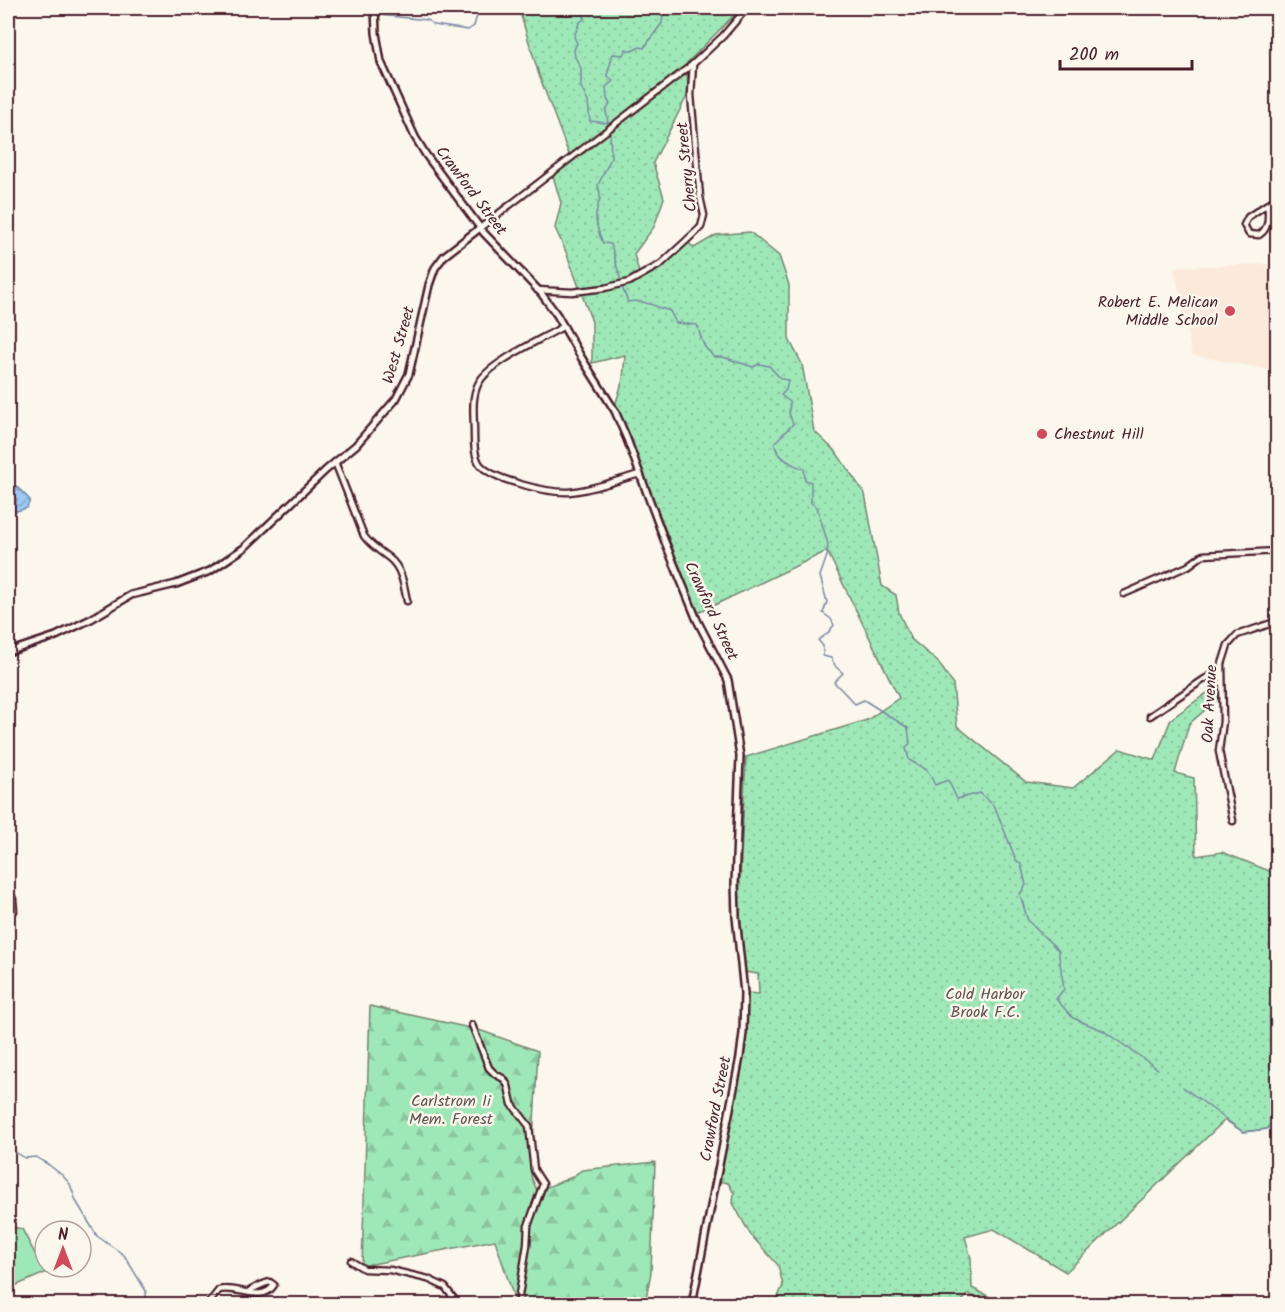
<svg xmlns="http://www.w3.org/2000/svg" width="1285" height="1312" font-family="Kalam,sans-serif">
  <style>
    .built { fill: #fbe9d9 }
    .forest { fill: url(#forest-firs); stroke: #748471; stroke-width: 1.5 }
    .park { fill: url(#park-dots); stroke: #748471; stroke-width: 1.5 }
    .pitch { fill: #9ee8b7; stroke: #748471; stroke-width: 1.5 }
    .water { fill: url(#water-waves); stroke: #7986a4; stroke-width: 1.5 }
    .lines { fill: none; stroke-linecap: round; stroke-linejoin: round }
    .stream { stroke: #7986a4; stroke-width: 1.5 }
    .minor-casing { stroke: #4a1f2b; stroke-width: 9 }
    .tertiary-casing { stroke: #4a1f2b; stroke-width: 10 }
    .minor { stroke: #fbf7ec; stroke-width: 4.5 }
    .tertiary { stroke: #fbf7ec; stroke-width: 5 }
    .poi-dot { fill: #d1495b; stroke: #fbf7ec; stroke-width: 2 }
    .labels { text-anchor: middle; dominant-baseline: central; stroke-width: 5; stroke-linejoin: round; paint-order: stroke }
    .street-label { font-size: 16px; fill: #4a1f2b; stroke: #fbf7ec }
    .poi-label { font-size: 16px; fill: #4a1f2b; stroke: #fbf7ec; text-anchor: end }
    .park-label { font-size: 16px; fill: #5f514e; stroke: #fbf7ec }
  </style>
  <defs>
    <pattern id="forest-firs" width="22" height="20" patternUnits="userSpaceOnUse" patternTransform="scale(1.5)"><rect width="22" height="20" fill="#9ee8b7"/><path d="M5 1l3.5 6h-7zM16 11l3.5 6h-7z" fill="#8ac79e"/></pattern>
    <pattern id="park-dots" width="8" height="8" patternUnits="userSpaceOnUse" patternTransform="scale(1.5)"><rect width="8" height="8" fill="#9ee8b7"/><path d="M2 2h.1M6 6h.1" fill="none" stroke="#8ac79e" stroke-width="1.8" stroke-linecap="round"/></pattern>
    <pattern id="water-waves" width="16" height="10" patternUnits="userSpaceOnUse" patternTransform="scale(1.5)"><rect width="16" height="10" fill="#98caf5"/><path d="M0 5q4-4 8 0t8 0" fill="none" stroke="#84add2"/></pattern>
  </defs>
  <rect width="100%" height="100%" fill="#fbf7ec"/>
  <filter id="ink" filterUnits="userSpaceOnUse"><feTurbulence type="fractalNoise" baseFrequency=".0167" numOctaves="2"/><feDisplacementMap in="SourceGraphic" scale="12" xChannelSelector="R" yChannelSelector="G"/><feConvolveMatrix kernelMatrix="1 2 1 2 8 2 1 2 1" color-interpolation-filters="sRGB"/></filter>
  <g filter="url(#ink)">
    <path class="built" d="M 1277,264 L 1277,371 L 1192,355 L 1174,267 Z"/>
    <path class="forest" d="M 370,1006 L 479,1030 L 538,1051 L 531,1176 L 537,1191 L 570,1178 L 582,1170 L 655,1162 L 651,1272 L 645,1304 L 516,1304 L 495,1240 L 362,1266 Z"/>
    <path class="park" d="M 532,8 L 741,8 L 687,63 L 688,94 L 653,163 L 664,198 L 654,227 L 634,254 L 641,280 L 688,242 L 694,248 L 716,235 L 750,232 L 779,256 L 789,285 L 789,339 L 802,364 L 814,431 L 836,452 L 865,494 L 882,586 L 896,595 L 899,613 L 911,639 L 938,662 L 953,684 L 957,726 L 1026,782 L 1073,788 L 1120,749 L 1155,760 L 1171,719 L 1218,685 L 1219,698 L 1189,724 L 1175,773 L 1194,778 L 1196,856 L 1222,852 L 1277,874 L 1278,961 L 1276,965 L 1278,967 L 1277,1119 L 1267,1129 L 1243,1132 L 1225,1120 L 1066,1272 L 994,1229 L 965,1237 L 971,1258 L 972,1288 L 990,1297 L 990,1304 L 983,1304 L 983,1301 L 968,1294 L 960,1304 L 775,1304 L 783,1285 L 778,1265 L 750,1234 L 733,1203 L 734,1193 L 728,1183 L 718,1181 L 746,1039 L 748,993 L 759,994 L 758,974 L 744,972 L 739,897 L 746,757 L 867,720 L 899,698 L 827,551 L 698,613 L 625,427 L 615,406 L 623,379 L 625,355 L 592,363 L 592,322 L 566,252 L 555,228 L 561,203 L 553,176 L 571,160 L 539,75 L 521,16 Z"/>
    <path class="pitch" d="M 8,1226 L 22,1229 L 45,1273 L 8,1289 Z"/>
    <path class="water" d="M 8,483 L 16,486 L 30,500 L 27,508 L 17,511 L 8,510 L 8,499 L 12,504 L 16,504 L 17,499 L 8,495 Z"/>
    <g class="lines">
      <g class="stream">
        <path d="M 363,8 L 371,10"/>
        <path d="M 579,8 L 585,18 L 579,23 L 574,37 L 577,43 L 574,50 L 575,57 L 581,68 L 581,87 L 588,102 L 590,121 L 608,123 L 606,111 L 610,104 L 607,99 L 606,87 L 613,81 L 607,75 L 613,54 L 623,55 L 626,49 L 632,51 L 640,47 L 644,48 L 662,23 L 664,8"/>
        <path d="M 380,15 L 427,20 L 434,25 L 468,30 L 474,26 L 479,8"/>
        <path d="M 610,132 L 611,158 L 598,185 C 603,203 598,199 596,214 C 595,224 599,234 603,243 L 611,244 L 621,282"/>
        <path d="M 622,287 L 628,302 C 644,299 655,307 670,311 L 676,323 L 697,325 L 704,346 L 714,357 L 723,357 L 753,367 L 759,364 L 769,366 L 781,379 L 788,380 L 786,390 L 781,395 L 790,402 L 789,413 L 793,424 L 775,442 C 774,456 793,465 804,469 L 805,480 L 811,482 L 811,503 L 817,507 L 828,544 L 827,556 L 820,576 L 827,602 L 823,613 L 831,619 L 834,625 L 827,634 L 818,640 L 823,646 L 823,656 L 831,658 L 836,667 L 843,673 L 834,682 L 855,704 L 864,700 L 908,728 L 910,743 L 906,748 L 909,760 L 927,770 L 935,785 L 948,780 L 957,799 L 980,793 L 992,804 L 997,812 L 1016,860 L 1021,864 L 1026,885 L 1020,894 L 1028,921 L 1058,950 L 1064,989 L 1056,999 L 1073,1018 L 1104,1031 L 1158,1069"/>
        <path d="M 1278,813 L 1278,816"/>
        <path d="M 1278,961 L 1275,965 L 1278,967"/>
        <path d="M 1183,1087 L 1243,1132 L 1267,1129 L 1278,1119"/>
        <path d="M 8,1148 L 25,1158 L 36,1157 L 49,1165 L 62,1175 L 70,1184 L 76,1201 L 97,1236 L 124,1255 L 146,1291 L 146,1304"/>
      </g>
      <g class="minor-casing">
        <g id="minor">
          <path d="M 1268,205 C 1268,217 1270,228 1259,235 L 1249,234 L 1244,225 L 1248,217 L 1278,197"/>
          <path d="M 480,228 L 693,64 L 723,36 L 747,8"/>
          <path d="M 537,290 L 572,292 L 605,288 L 629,282 L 661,264 L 701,227 L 704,215 L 700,197 L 691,95 L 693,64"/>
          <path d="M 564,326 C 542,339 496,360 482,378 C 470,393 474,414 474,431 C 474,442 474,454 479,463 C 490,480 549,493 569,492 C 593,490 617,480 640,474"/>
          <path d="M 335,462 L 364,536 C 371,546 379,550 389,558 C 402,568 404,586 407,601"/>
          <path d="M 1124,594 L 1188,566 L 1203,555 L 1278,551"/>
          <path d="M 1150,716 L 1203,680 L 1221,670"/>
          <path d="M 1233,821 L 1219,751 L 1223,721 L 1222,664 L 1228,645 L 1237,635 L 1278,621"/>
          <path d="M 8,889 L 13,899 L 14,911"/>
          <path d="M 472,1025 L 489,1068 L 495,1074 L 504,1079 L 508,1086 L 512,1104 L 529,1126 L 534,1170 L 543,1184 L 528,1226 L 527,1245 L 519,1295 L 520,1304"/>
          <path d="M 351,1261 L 364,1269 L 390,1270 L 428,1279 L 445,1287 L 458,1304"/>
          <path d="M 208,1304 L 219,1290 C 237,1285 262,1304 274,1285 L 270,1282 C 261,1284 256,1287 248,1292"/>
        </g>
      </g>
      <g class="tertiary-casing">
        <g id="tertiary">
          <path d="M 375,8 L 376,33 L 381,62 L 415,137 L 426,155 L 484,233 L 541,293 L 557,315 L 581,357 L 615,411 L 627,439 L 665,542 L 697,620 L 728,680 L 740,756 L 735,884 L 736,917 L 744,993 L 743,1033 L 740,1057 L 692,1304"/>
          <path d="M 8,652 L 56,636 L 91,619 L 131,595 L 176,584 L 210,571 L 244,548 L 326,470 L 356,445 L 396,399 L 409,374 L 429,285 L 435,268 L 444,256 L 480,228"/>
        </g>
      </g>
      <use href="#minor" class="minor"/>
      <use href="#tertiary" class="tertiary"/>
    </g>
  </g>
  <g class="poi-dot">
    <circle cx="1230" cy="311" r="6"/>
    <circle cx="1042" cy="434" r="6"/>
  </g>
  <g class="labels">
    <g class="street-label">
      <text transform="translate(687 167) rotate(-96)">Cherry Street</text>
      <text transform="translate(471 191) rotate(53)">Crawford Street</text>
      <text transform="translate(399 345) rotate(-74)">West Street</text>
      <text transform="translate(711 611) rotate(65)">Crawford Street</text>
      <text transform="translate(1210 704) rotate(-87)">Oak Avenue</text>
      <text transform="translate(716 1109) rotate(-79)">Crawford Street</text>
    </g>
    <g class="poi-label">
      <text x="1218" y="302">Robert E. Melican<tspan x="1218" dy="18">Middle School</tspan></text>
      <text x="1054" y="434" text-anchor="start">Chestnut Hill</text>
    </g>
    <g class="park-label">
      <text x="985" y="994">Cold Harbor<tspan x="985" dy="18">Brook F.C.</tspan></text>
      <text x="451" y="1101">Carlstrom Ii<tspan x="451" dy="18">Mem. Forest</tspan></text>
    </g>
  </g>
  <rect width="1285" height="1312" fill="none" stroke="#fbf7ec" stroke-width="30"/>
  <rect x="15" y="15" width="1255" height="1282" fill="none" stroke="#4a1f2b" stroke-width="2" filter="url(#ink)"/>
  <g transform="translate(63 1249)"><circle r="28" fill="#fbf7ec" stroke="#b4a19f" stroke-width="1.5"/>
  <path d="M0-4.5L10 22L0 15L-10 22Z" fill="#d1495b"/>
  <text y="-9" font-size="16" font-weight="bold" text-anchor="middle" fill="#4a1f2b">N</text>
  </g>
  <path d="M1060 60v9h132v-9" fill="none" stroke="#4a1f2b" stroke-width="3"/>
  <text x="1069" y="60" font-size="18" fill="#4a1f2b" stroke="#fbf7ec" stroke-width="4.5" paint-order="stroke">200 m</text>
</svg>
